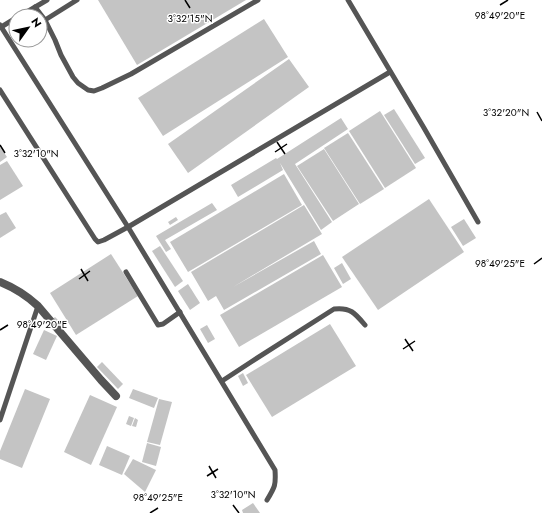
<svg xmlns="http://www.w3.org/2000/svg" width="542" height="513" font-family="Jost,sans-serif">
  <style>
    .building { fill: #c4c4c4 }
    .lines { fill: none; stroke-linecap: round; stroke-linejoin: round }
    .service { stroke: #555; stroke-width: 5 }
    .minor { stroke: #555; stroke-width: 8 }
    .ticks { fill: none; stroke: #000; stroke-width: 1.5 }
    .ticks-label { font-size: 10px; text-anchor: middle; fill: #000; stroke: #fff; stroke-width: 3; stroke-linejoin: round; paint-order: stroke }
  </style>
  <rect width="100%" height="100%" fill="#fff"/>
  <g class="building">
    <path d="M 98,0 L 246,0 L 137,65 Z"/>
    <path d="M 264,19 L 288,57 L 163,136 L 138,98 Z"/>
    <path d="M 289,59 L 309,87 L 188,173 L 168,144 Z"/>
    <path d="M 394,109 L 425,158 L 415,164 L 384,115 Z"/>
    <path d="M 380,111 L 416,168 L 385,188 L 349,131 Z"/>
    <path d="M 341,118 L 348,129 L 295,164 L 332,222 L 321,230 L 280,163 L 283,170 L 238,197 L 231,185 L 276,158 L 277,159 Z"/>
    <path d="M 348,133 L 384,189 L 360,204 L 324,148 Z"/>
    <path d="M 0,147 L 7,157 L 0,162 Z"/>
    <path d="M 324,149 L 359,204 L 333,221 L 297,166 Z"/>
    <path d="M 7,161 L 23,186 L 0,200 L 0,165 Z"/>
    <path d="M 284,174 L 302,205 L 188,272 L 170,242 Z"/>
    <path d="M 429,199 L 464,252 L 378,310 L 342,257 Z"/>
    <path d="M 212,203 L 217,210 L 165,240 L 171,249 L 166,252 L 156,236 Z"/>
    <path d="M 304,205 L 322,234 L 233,287 L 314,241 L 321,254 L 224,310 L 216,296 L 208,301 L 191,272 Z"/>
    <path d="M 6,212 L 16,228 L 0,238 L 0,215 Z"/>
    <path d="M 176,217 L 178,220 L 170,225 L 168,222 Z"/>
    <path d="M 464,219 L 476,238 L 463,246 L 451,227 Z"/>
    <path d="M 160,246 L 183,281 L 175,287 L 152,251 Z"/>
    <path d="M 111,254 L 138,296 L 76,335 L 50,293 Z"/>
    <path d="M 323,255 L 342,287 L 239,347 L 220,315 Z"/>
    <path d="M 342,263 L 351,279 L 343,284 L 334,268 Z"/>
    <path d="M 188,284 L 200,303 L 190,310 L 178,291 Z"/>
    <path d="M 55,317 L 64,326 L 60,330 L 51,321 Z"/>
    <path d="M 330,324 L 356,366 L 272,417 L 246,375 Z"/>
    <path d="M 207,325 L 215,339 L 208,343 L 200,329 Z"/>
    <path d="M 44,330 L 57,336 L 46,360 L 33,354 Z"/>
    <path d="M 102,362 L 123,384 L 118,389 L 97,367 Z"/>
    <path d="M 243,373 L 248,383 L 243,386 L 238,376 Z"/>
    <path d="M 25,389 L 50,399 L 22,468 L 0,459 L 0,451 Z"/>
    <path d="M 133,389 L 158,398 L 154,408 L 129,398 Z"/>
    <path d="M 90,395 L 117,407 L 91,465 L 64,452 Z"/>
    <path d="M 159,399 L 172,402 L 160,445 L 147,442 Z"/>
    <path d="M 129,416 L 134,418 L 131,426 L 126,424 Z"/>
    <path d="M 135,418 L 138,420 L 136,427 L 132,426 Z"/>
    <path d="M 147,443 L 161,447 L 156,466 L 142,462 Z"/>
    <path d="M 107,446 L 130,456 L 122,475 L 99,465 Z"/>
    <path d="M 133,459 L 156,470 L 145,492 L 124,474 Z"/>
    <path d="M 253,503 L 260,513 L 243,513 L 242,510 Z"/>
  </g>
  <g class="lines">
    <g class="service">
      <path d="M 348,0 L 424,128 L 478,222"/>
      <path d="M 35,7 L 45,20 L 55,40 L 61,55 L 73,77 L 78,83 L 88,90 L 94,91 L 102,88 L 131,74 L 258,0"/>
      <path d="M 20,16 L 47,0"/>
      <path d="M 45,20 L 77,0"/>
      <path d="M 0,25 L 128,227 L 275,470 C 276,485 275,487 267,500"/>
      <path d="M 1,27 L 16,18"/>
      <path d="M 0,90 L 95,239 L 98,242 L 104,240 L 128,227 L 390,72"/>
      <path d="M 126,272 L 158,325 L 163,324 L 180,312"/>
      <path d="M 222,381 L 251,362 L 334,309 C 350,307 355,313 365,325"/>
      <path d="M 0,420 L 38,306"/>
    </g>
    <path class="minor" d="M 0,282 C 15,288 26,295 38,306 L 101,380 L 116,396"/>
  </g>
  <path class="ticks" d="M 185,0 L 190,8M 500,5 L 508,0M 537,112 L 542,121M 277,142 L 285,154M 0,145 L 5,153M 275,152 L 287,144M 534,264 L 542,258M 81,269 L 88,281M 79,279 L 90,271M 0,330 L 8,325M 405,339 L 413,351M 403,349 L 415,341M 209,466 L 216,478M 207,476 L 218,469M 233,505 L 239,513M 150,513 L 158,508"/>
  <g class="ticks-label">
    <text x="500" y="19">98°49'20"E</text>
    <text x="190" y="22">3°32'15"N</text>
    <text x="506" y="116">3°32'20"N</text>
    <text x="36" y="157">3°32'10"N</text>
    <text x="500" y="267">98°49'25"E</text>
    <text x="42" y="328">98°49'20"E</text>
    <text x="233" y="498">3°32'10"N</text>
    <text x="158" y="501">98°49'25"E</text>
  </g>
  <g transform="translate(28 28) rotate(57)"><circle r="19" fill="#ffffff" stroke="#999999"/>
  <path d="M0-3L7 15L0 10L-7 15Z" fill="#000000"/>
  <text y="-6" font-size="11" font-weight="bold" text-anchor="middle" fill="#000000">N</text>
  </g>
</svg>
